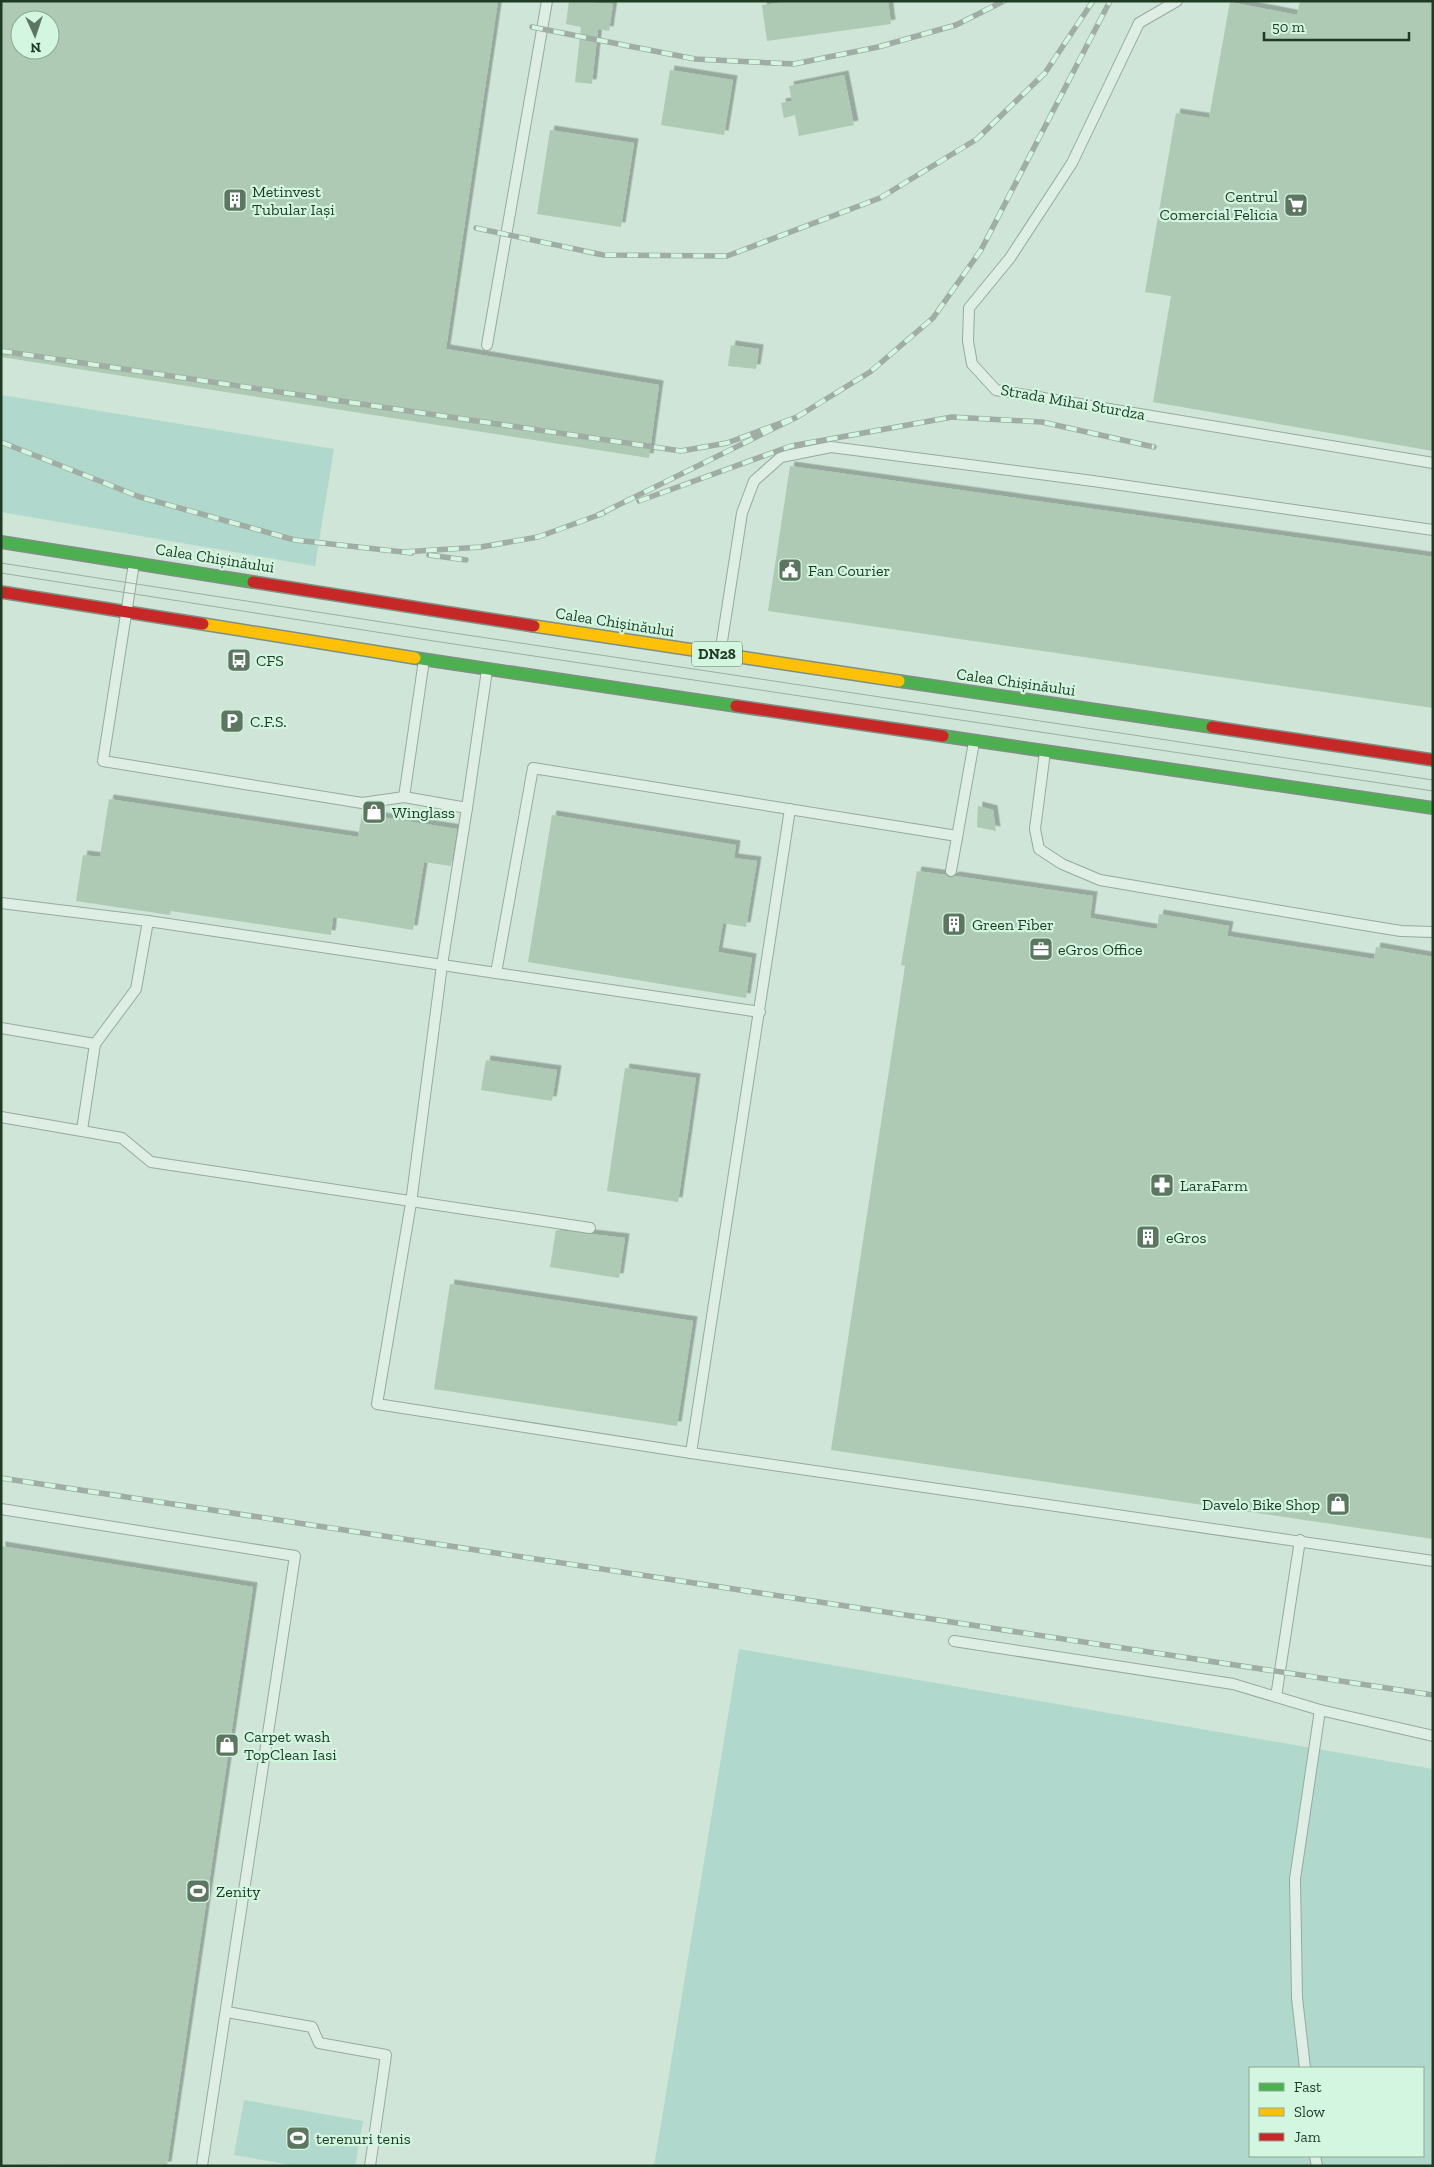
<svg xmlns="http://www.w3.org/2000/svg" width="1434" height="2167" font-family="'Zilla Slab',serif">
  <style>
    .green { fill: #b0d8cc; fill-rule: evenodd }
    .building { fill: #aec9b4; fill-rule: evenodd; filter: url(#shadow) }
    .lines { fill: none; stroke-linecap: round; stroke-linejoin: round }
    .lane-casing { stroke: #97aa9d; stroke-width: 12 }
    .fast-casing { stroke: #7e9083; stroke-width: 14 }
    .slow-casing { stroke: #7e9083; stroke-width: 14 }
    .jam-casing { stroke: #7e9083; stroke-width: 14 }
    .lane { stroke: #dfeee5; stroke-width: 10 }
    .fast { stroke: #4caf50; stroke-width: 11 }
    .slow { stroke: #ffc107; stroke-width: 11 }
    .jam { stroke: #c62828; stroke-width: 11 }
    .tram { stroke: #9fada4; stroke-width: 1 }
    .rail-casing { stroke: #9fada4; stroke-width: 5.5 }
    .rail { stroke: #d3f6e1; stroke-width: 4; stroke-dasharray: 11; stroke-linecap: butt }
    .labels { text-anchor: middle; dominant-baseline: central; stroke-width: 4.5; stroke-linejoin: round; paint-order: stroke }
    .shield { fill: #d3f6e1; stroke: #54725c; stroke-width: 1 }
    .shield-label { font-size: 15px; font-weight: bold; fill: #1e3a23 }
    .poi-label { font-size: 16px; fill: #1e3a23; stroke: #d3f6e1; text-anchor: start }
    .street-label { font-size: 16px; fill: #1e3a23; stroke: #d3f6e1 }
  </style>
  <defs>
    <filter id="shadow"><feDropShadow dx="4.5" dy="-4.5" stdDeviation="0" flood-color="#0004"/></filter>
  </defs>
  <rect width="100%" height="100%" fill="#cee5d7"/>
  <g class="green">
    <path d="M 1,395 L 334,449 L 315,566 L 1,512 Z"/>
    <path d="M 739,1649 L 1433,1769 L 1433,2166 L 654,2166 ZM 1250,2068 L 1423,2068 L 1423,2156 L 1250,2156 Z"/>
    <path d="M 244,2100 L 363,2121 L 355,2166 L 297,2166 L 234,2155 Z"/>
  </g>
  <g class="building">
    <path d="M 1,1 L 498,1 L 446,349 L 659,385 L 649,458 L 1,357 ZM 20,20 L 50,20 L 50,50 L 20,50 Z"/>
    <path d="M 569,1 L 613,4 L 609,31 L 598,29 L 592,84 L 575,82 L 581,27 L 566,24 Z"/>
    <path d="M 794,1 L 888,1 L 891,24 L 767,41 L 762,5 Z"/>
    <path d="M 1300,1 L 1433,1 L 1433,451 L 1153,402 L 1171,296 L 1145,292 L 1176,113 L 1209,118 L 1230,2 L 1297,15 Z"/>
    <path d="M 670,70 L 733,80 L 724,135 L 661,125 Z"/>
    <path d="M 844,75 L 854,125 L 799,136 L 795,115 L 784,118 L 781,103 L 792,101 L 789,86 Z"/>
    <path d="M 550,130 L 634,143 L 621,227 L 537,214 Z"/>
    <path d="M 731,345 L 759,349 L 756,369 L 728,366 Z"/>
    <path d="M 790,466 L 1433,557 L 1433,708 L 768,611 Z"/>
    <path d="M 109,799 L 358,837 L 362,814 L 457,829 L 451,866 L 424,862 L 413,930 L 333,917 L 331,935 L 171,911 L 170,915 L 76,901 L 83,855 L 100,857 Z"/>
    <path d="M 978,806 L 993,810 L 996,831 L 977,827 Z"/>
    <path d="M 552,815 L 736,845 L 734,858 L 757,861 L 746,927 L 723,923 L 718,952 L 752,958 L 746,998 L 528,962 Z"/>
    <path d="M 917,871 L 946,875 L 950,878 L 955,876 L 1093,896 L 1090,918 L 1157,929 L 1159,914 L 1229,926 L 1227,936 L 1374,959 L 1376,947 L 1433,957 L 1433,1539 L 831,1450 L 905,966 L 901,965 Z"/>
    <path d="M 486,1060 L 557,1070 L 552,1101 L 481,1090 Z"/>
    <path d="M 625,1068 L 696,1078 L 678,1202 L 607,1191 Z"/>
    <path d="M 556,1230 L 625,1238 L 619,1278 L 550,1267 Z"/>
    <path d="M 450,1284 L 693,1321 L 677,1426 L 434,1389 Z"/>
    <path d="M 1,1546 L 253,1587 L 167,2166 L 1,2164 Z"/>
  </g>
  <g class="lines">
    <g class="lane-casing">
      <g id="lane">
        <path d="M 1177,1 L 1139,23 L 1072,163 L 1010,258 L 969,308 L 968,341 L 972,364 L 996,390 L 1433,463"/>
        <path d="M 487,345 L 547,1"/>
        <path d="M 134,563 L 103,761 L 362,803 L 404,797 L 467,808 L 487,670"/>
        <path d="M 720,654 L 742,513 L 754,481 L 781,457 L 831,447 L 1093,481 L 1433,530"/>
        <path d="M 1045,752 L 1035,829 L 1039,849 L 1062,864 L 1100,880 L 1358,924 L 1401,931 L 1433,932"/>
        <path d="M 404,797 L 424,660"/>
        <path d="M 467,808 L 442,965 L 411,1203 L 377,1404 L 691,1453 L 1433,1561"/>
        <path d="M 951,871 L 974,742"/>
        <path d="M 1,903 L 148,921 L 496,973 L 533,768 L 957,836"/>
        <path d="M 496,973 L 760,1012"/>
        <path d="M 1,1028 L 95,1044"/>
        <path d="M 1,1117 L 122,1138 L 151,1162 L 590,1228"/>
        <path d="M 82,1130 L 95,1044 L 136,989 L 148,921"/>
        <path d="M 691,1453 L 790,809"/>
        <path d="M 1,1509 L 295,1556 L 202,2166"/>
        <path d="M 954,1641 L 1233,1684 L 1320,1710 L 1433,1736"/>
        <path d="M 1276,1697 L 1300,1540"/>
        <path d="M 227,2012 L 312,2027 L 319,2043 L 386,2055 L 370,2166"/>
        <path d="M 1305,2068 L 1297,1998 L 1295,1879 L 1320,1710"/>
        <path d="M 1315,2156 L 1317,2166"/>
      </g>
    </g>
    <g class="fast-casing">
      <g id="fast">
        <path d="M 1,542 L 253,582"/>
        <path d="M 415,658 L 736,706"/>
        <path d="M 899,681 L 1212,727"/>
        <path d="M 943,736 L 1433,808"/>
      </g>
    </g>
    <g class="slow-casing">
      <g id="slow">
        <path d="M 203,624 L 415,658"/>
        <path d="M 534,626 L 899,681"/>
      </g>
    </g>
    <g class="jam-casing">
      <g id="jam">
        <path d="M 253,582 L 534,626"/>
        <path d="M 1,592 L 203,624"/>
        <path d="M 736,706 L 943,736"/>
        <path d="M 1212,727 L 1433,760"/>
      </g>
    </g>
    <use href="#lane" class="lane"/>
    <use href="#fast" class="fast"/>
    <use href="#slow" class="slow"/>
    <use href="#jam" class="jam"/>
    <g class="tram">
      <path d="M 1,563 L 427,629 L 1433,780"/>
      <path d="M 1,573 L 427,640 L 1433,791"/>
    </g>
    <g class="rail-casing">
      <g id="rail">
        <path d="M 532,27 L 695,59 L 794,64 L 878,47 L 956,25 L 1004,1"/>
        <path d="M 476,228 L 603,255 L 727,256 L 880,198 L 977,139 L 1045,73 L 1093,1"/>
        <path d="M 1,351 L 681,451 L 727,443 L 797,417 L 598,515"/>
        <path d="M 797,417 L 870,372 L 933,318 L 981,250 L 1110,1"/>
        <path d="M 1,442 L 140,497 L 295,540 L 412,553"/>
        <path d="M 639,501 L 791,446 L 952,417 L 1042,422 L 1154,447"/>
        <path d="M 404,552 L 481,547 L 538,537 L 604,513"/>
        <path d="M 429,555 L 466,560"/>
        <path d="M 1,1478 L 1433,1695"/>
      </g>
    </g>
    <use href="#rail" class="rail"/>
  </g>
  <defs>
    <g id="building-square" transform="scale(1.25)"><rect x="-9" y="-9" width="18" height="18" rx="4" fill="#5c7662" stroke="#d3f6e1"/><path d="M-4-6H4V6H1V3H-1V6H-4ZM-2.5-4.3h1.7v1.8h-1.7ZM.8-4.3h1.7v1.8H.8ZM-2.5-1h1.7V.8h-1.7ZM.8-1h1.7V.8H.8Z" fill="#fff"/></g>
    <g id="supermarket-square" transform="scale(1.25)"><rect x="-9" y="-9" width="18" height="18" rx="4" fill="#5c7662" stroke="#d3f6e1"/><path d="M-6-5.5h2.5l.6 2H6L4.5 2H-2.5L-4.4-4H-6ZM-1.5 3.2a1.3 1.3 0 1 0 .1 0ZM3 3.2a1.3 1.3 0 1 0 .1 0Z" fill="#fff"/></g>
    <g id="civic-square" transform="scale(1.25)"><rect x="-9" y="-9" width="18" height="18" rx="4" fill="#5c7662" stroke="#d3f6e1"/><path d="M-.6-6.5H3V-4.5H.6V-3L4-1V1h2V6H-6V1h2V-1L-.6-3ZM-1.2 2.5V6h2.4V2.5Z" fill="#fff"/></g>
    <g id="bus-square" transform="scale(1.25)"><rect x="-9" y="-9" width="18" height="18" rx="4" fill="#5c7662" stroke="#d3f6e1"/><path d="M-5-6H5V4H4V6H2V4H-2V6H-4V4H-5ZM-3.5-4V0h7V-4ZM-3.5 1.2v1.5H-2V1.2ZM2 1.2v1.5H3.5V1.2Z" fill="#fff"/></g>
    <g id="parking-square" transform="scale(1.25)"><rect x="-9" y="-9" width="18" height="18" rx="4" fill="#5c7662" stroke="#d3f6e1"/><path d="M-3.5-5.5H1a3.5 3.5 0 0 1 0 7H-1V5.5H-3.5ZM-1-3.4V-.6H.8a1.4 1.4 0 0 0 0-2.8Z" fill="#fff"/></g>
    <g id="shop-square" transform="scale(1.25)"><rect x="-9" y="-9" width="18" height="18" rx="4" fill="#5c7662" stroke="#d3f6e1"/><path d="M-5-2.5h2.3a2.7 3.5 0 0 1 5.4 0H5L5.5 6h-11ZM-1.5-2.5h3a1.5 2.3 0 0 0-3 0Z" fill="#fff"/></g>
    <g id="office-square" transform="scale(1.25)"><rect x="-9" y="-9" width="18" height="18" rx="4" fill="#5c7662" stroke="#d3f6e1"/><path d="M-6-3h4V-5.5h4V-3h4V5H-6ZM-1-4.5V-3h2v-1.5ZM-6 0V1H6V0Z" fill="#fff"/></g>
    <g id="pharmacy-square" transform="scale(1.25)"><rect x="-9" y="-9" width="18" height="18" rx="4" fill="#5c7662" stroke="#d3f6e1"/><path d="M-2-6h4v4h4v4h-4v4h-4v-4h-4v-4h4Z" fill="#fff"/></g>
    <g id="stadium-square" transform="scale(1.25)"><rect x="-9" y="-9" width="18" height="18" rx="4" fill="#5c7662" stroke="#d3f6e1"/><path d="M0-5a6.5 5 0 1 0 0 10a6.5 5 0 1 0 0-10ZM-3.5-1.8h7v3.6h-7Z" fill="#fff"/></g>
  </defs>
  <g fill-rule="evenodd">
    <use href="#building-square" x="235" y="200"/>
    <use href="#supermarket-square" x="1296" y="205"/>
    <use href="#civic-square" x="790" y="570"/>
    <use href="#bus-square" x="239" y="660"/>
    <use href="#parking-square" x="232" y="721"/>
    <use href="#shop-square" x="374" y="812"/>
    <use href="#building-square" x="954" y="924"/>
    <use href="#office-square" x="1041" y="949"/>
    <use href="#pharmacy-square" x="1162" y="1185"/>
    <use href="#building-square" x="1148" y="1237"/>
    <use href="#shop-square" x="1338" y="1504"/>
    <use href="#shop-square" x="227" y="1745"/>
    <use href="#stadium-square" x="198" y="1891"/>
    <use href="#stadium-square" x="298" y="2138"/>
  </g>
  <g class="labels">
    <rect class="shield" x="692" y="641.5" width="50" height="25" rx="4"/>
    <g class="shield-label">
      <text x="717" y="654">DN28</text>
    </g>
    <g class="poi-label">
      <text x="252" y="191">Metinvest<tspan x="252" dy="18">Tubular Iași</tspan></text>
      <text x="1278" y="196" text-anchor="end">Centrul<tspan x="1278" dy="18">Comercial Felicia</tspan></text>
      <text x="808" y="570">Fan Courier</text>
      <text x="256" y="660">CFS</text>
      <text x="250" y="721">C.F.S.</text>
      <text x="392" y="812">Winglass</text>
      <text x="972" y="924">Green Fiber</text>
      <text x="1058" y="949">eGros Office</text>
      <text x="1180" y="1185">LaraFarm</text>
      <text x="1166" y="1237">eGros</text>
      <text x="1320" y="1504" text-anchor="end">Davelo Bike Shop</text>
      <text x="244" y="1736">Carpet wash<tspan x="244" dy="18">TopClean Iasi</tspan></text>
      <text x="216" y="1891">Zenity</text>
      <text x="316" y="2138">terenuri tenis</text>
    </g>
    <g class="street-label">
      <text transform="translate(1073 402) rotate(10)">Strada Mihai Sturdza</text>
      <text transform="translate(215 558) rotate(9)">Calea Chișinăului</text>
      <text transform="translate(615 622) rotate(9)">Calea Chișinăului</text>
      <text transform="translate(1016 682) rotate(8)">Calea Chișinăului</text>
    </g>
  </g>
  <rect width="1434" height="2167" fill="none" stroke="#1e3a23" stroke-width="5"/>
  <rect x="1249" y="2067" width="175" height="90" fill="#d3f6e1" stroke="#8bab95"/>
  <rect x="1259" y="2083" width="25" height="8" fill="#4caf50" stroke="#8bab95"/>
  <text x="1294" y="2092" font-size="15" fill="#1e3a23">Fast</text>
  <rect x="1259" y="2108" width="25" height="8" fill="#ffc107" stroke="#8bab95"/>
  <text x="1294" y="2117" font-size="15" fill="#1e3a23">Slow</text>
  <rect x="1259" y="2133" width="25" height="8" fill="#c62828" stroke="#8bab95"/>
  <text x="1294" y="2142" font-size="15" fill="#1e3a23">Jam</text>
  <g transform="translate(35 35) rotate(177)"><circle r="24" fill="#d3f6e1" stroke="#8bab95"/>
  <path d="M0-4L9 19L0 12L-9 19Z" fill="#5c7662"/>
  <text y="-8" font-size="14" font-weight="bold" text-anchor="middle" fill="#1e3a23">N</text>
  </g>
  <path d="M1264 32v8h145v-8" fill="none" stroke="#1e3a23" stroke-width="2.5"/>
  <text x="1272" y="32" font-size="15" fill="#1e3a23" stroke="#d3f6e1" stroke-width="4" paint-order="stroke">50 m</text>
</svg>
